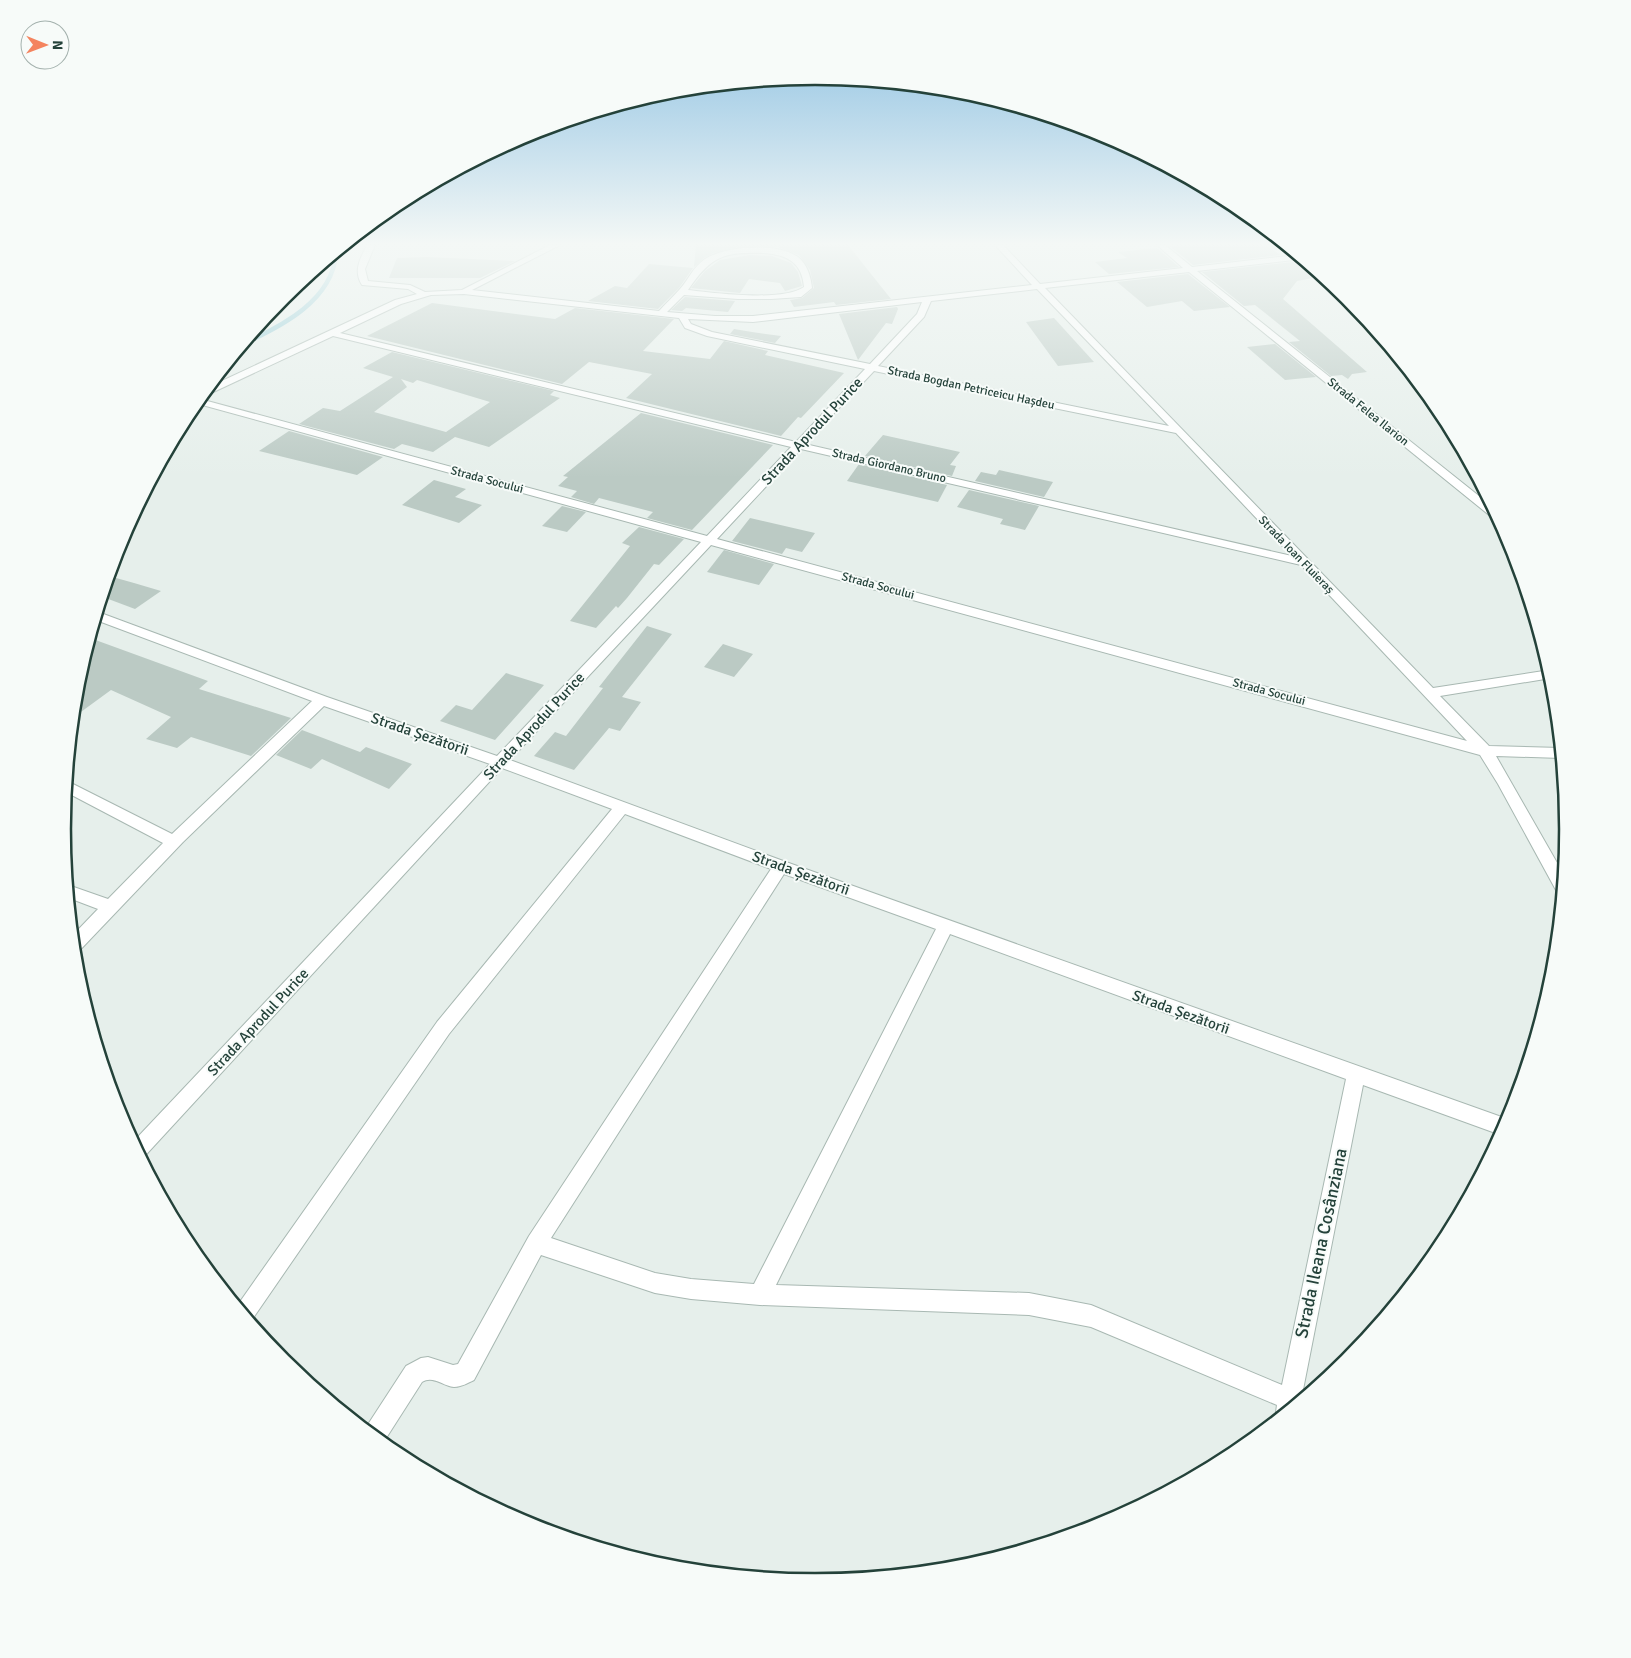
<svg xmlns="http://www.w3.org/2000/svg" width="1631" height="1658" font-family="Signika,sans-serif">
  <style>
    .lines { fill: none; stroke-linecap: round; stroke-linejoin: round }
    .stream { stroke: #8ec9d4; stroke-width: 4.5 }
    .building { fill: #bbcac4; fill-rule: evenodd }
    .minor-casing { stroke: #a8b8b2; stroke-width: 2 }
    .minor { fill: #fff; fill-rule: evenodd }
    .labels { text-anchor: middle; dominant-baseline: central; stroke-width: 4; stroke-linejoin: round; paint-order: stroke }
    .far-street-label { font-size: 12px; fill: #24423a; stroke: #f7fbf9 }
    .street-label { font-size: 15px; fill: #24423a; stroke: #f7fbf9 }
    .near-street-label { font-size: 18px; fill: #24423a; stroke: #f7fbf9 }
    .rim { fill: none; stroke: #24423a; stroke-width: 2.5 }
  </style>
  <rect width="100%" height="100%" fill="#e6efeb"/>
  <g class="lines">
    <path class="stream" d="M 245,343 C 282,326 333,300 336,253"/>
  </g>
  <g class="building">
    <path d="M 696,245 L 848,245 L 891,299 L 836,305 L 834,302 L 794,307 L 790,300 L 802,298 L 814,288 L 810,270 L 799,255 L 778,247 L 738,247 L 713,253 L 704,258 L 694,267 Z"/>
    <path d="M 1178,245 L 1265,245 L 1281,255 L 1193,265 L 1170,246 Z"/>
    <path d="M 1157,248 L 1179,267 L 1109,274 L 1095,262 L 1127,258 L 1118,252 Z"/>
    <path d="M 750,255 L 772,256 L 791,263 L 798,272 L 802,286 L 785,291 L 780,283 L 749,279 L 740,293 L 691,288 L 705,271 L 720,260 Z"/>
    <path d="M 427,257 L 515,261 L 480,278 L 389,278 L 397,258 Z"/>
    <path d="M 1293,262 L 1318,277 L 1297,281 L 1283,299 L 1367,372 L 1352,374 L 1348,379 L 1342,375 L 1331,376 L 1289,342 L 1300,341 L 1255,305 L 1244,306 L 1202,272 Z"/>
    <path d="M 649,264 L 693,268 L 679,288 L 658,309 L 588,301 L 615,286 L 627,288 Z"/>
    <path d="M 1188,274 L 1230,307 L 1194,311 L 1182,301 L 1147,307 L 1117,282 Z"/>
    <path d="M 685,297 L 735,301 L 728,312 L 686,308 L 682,311 L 671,310 Z"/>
    <path d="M 432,303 L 555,319 L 575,308 L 674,319 L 643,351 L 710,359 L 724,341 L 768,351 L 765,355 L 844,373 L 801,418 L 798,417 L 781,436 L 626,398 L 652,374 L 589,362 L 562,384 L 367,336 Z"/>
    <path d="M 897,307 L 898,309 L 892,324 L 886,323 L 858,360 L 839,314 Z"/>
    <path d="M 1054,318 L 1094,362 L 1058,366 L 1026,322 Z"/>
    <path d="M 734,329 L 752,332 L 781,336 L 775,343 L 730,334 Z"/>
    <path d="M 1275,344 L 1316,377 L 1285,380 L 1247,347 Z"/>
    <path d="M 392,352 L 554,391 L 550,395 L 560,398 L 489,447 L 455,437 L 433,452 L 402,444 L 394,449 L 299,424 L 323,408 L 340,411 L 393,377 L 363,368 ZM 401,379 L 413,383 L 417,380 L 490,402 L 446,432 L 374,412 L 407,387 Z"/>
    <path d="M 641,413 L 773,445 L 692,530 L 647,518 L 653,512 L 599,498 L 594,504 L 571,497 L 577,491 L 558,486 L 568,477 L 563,476 Z"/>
    <path d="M 289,431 L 383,457 L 357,475 L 259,451 Z"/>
    <path d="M 883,435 L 960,452 L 950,465 L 956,466 L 952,476 L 865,456 Z"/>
    <path d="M 859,464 L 947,485 L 938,502 L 847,481 Z"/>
    <path d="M 999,470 L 1053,482 L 1044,497 L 975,481 L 981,472 L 996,475 Z"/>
    <path d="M 434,480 L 466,489 L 455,497 L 482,505 L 459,523 L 402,505 Z"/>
    <path d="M 969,490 L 1039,506 L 1025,530 L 1000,524 L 1003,519 L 957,507 Z"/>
    <path d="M 562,506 L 586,512 L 567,532 L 542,526 Z"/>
    <path d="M 750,518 L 815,533 L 802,552 L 786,548 L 782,554 L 732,541 Z"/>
    <path d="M 639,527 L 684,539 L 659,565 L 654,564 L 627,598 L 618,608 L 616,606 L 596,628 L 570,621 L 630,546 L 622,543 Z"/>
    <path d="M 724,550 L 774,564 L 759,585 L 707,572 Z"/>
    <path d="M 109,576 L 134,583 L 161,591 L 135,609 L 103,597 Z"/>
    <path d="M 647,626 L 672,634 L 622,697 L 641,702 L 620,731 L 609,728 L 574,770 L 534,756 L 555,732 L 566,736 L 603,688 L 599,687 Z"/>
    <path d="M 90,638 L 208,681 L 199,689 L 291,718 L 251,756 L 191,737 L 177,748 L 146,739 L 171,717 L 111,690 L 74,717 L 77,682 Z"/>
    <path d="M 723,644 L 753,654 L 734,677 L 704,667 Z"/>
    <path d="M 506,673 L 544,685 L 495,740 L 440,721 L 456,705 L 472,710 Z"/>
    <path d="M 302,730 L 360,752 L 366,747 L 412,764 L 389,789 L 322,759 L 311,769 L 276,755 Z"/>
  </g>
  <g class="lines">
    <g class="minor-casing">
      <path id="minor" d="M 367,245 L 375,245 L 365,269 L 368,281 L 410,285 L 425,292 L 462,290 L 550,245 L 560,245 L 472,290 L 659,311 C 666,303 674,296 680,289 C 689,279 693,267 705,259 C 725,246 777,242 798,257 C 807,264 811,277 812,288 L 801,297 L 771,299 L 738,299 L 684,295 L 667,312 L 715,316 L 753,316 L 1032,285 L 995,245 L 1003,245 L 1040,284 L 1183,268 L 1157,245 L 1165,245 L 1192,267 L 1297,255 L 1302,259 L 1197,271 L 1494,508 L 1500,520 L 1494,519 L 1189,272 L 1045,288 L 1433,688 L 1550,670 L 1553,678 L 1551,678 L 1440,696 L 1489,746 L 1561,748 L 1561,758 L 1496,756 L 1564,875 L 1562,894 L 1557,892 L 1498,784 L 1480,755 L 711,545 L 510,760 L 786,862 L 1510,1120 L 1501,1135 L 1363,1085 L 1301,1400 L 1278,1418 L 1276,1412 L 1277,1405 L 1091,1327 L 1029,1315 L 760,1305 L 691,1299 L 655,1293 L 541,1255 L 474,1380 C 468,1383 461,1387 454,1387 C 443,1386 433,1375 422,1382 L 383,1443 L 365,1429 L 406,1366 L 421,1358 L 428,1357 L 453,1365 L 458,1364 L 529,1236 L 771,869 L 625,814 L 449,1034 L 251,1321 L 237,1306 L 437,1022 L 612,809 L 502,768 L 142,1159 L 133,1142 L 490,764 L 324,706 L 183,842 L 80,950 L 75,952 L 73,935 L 98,909 L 69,898 L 68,885 L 108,899 L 163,843 L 66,792 L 67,781 L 172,834 L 312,701 L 96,620 L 98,612 L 327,697 L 497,756 L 701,542 L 195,403 L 200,399 L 707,536 L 791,447 L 333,336 L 207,395 L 202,395 L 209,387 L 395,300 L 417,294 L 408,289 L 362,285 C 353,271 360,259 367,245 ZM 764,253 C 787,255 802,262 804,287 C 782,302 715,293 688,290 C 711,256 723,252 764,253 ZM 1037,289 L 1169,426 L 878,366 L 924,317 L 931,301 ZM 464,294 L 679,318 L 685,328 L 707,336 L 865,369 L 796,442 L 340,333 L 401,304 L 431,295 ZM 922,302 L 917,314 L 870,364 L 712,332 L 691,324 L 688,319 L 753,322 ZM 874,371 L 1176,433 L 1292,556 L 805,444 ZM 801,449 L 1301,565 L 1467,741 L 717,539 ZM 784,874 L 936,929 L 754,1284 L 691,1279 L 655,1273 L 551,1238 ZM 950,934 L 1346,1079 L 1282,1385 L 1091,1305 L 1029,1293 L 776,1285 Z"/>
    </g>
    <use href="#minor" class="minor"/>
  </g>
  <linearGradient id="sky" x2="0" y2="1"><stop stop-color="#84bce0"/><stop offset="0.51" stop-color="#f4f8f6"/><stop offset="1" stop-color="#f4f8f6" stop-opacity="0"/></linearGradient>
  <rect width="1631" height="478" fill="url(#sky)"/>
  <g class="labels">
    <g class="far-street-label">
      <text transform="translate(971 388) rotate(12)">Strada Bogdan Petriceicu Hașdeu</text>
      <text transform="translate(1368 412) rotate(39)">Strada Felea Ilarion</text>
      <text transform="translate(889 466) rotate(13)">Strada Giordano Bruno</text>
      <text transform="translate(487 480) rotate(15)">Strada Socului</text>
      <text transform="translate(1296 555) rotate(46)">Strada Ioan Fluieraș</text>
      <text transform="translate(878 586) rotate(15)">Strada Socului</text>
      <text transform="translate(1269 692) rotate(15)">Strada Socului</text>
    </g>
    <g class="street-label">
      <text transform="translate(812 431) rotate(-47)">Strada Aprodul Purice</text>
      <text transform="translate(534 726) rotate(-47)">Strada Aprodul Purice</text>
      <text transform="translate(420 734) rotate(19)">Strada Șezătorii</text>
      <text transform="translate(801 873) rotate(20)">Strada Șezătorii</text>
      <text transform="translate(1181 1012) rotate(20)">Strada Șezătorii</text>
      <text transform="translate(258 1022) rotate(-47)">Strada Aprodul Purice</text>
    </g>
    <g class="near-street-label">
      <text transform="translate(1321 1243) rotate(-78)">Strada Ileana Cosânziana</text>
    </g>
  </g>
  <path d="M0 0H1631V1658H0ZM71 829a744 744 0 1 1 1488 0a744 744 0 1 1-1488 0Z" fill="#f7fbf9" fill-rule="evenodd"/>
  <path class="rim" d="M71 829a744 744 0 1 1 1488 0a744 744 0 1 1-1488 0Z"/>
  <g transform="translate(45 45) rotate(91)"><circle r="24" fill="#f7fbf9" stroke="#a3b1ad"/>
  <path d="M0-4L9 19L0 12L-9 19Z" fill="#f4845f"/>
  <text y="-8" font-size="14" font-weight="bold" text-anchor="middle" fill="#24423a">N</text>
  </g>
</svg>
